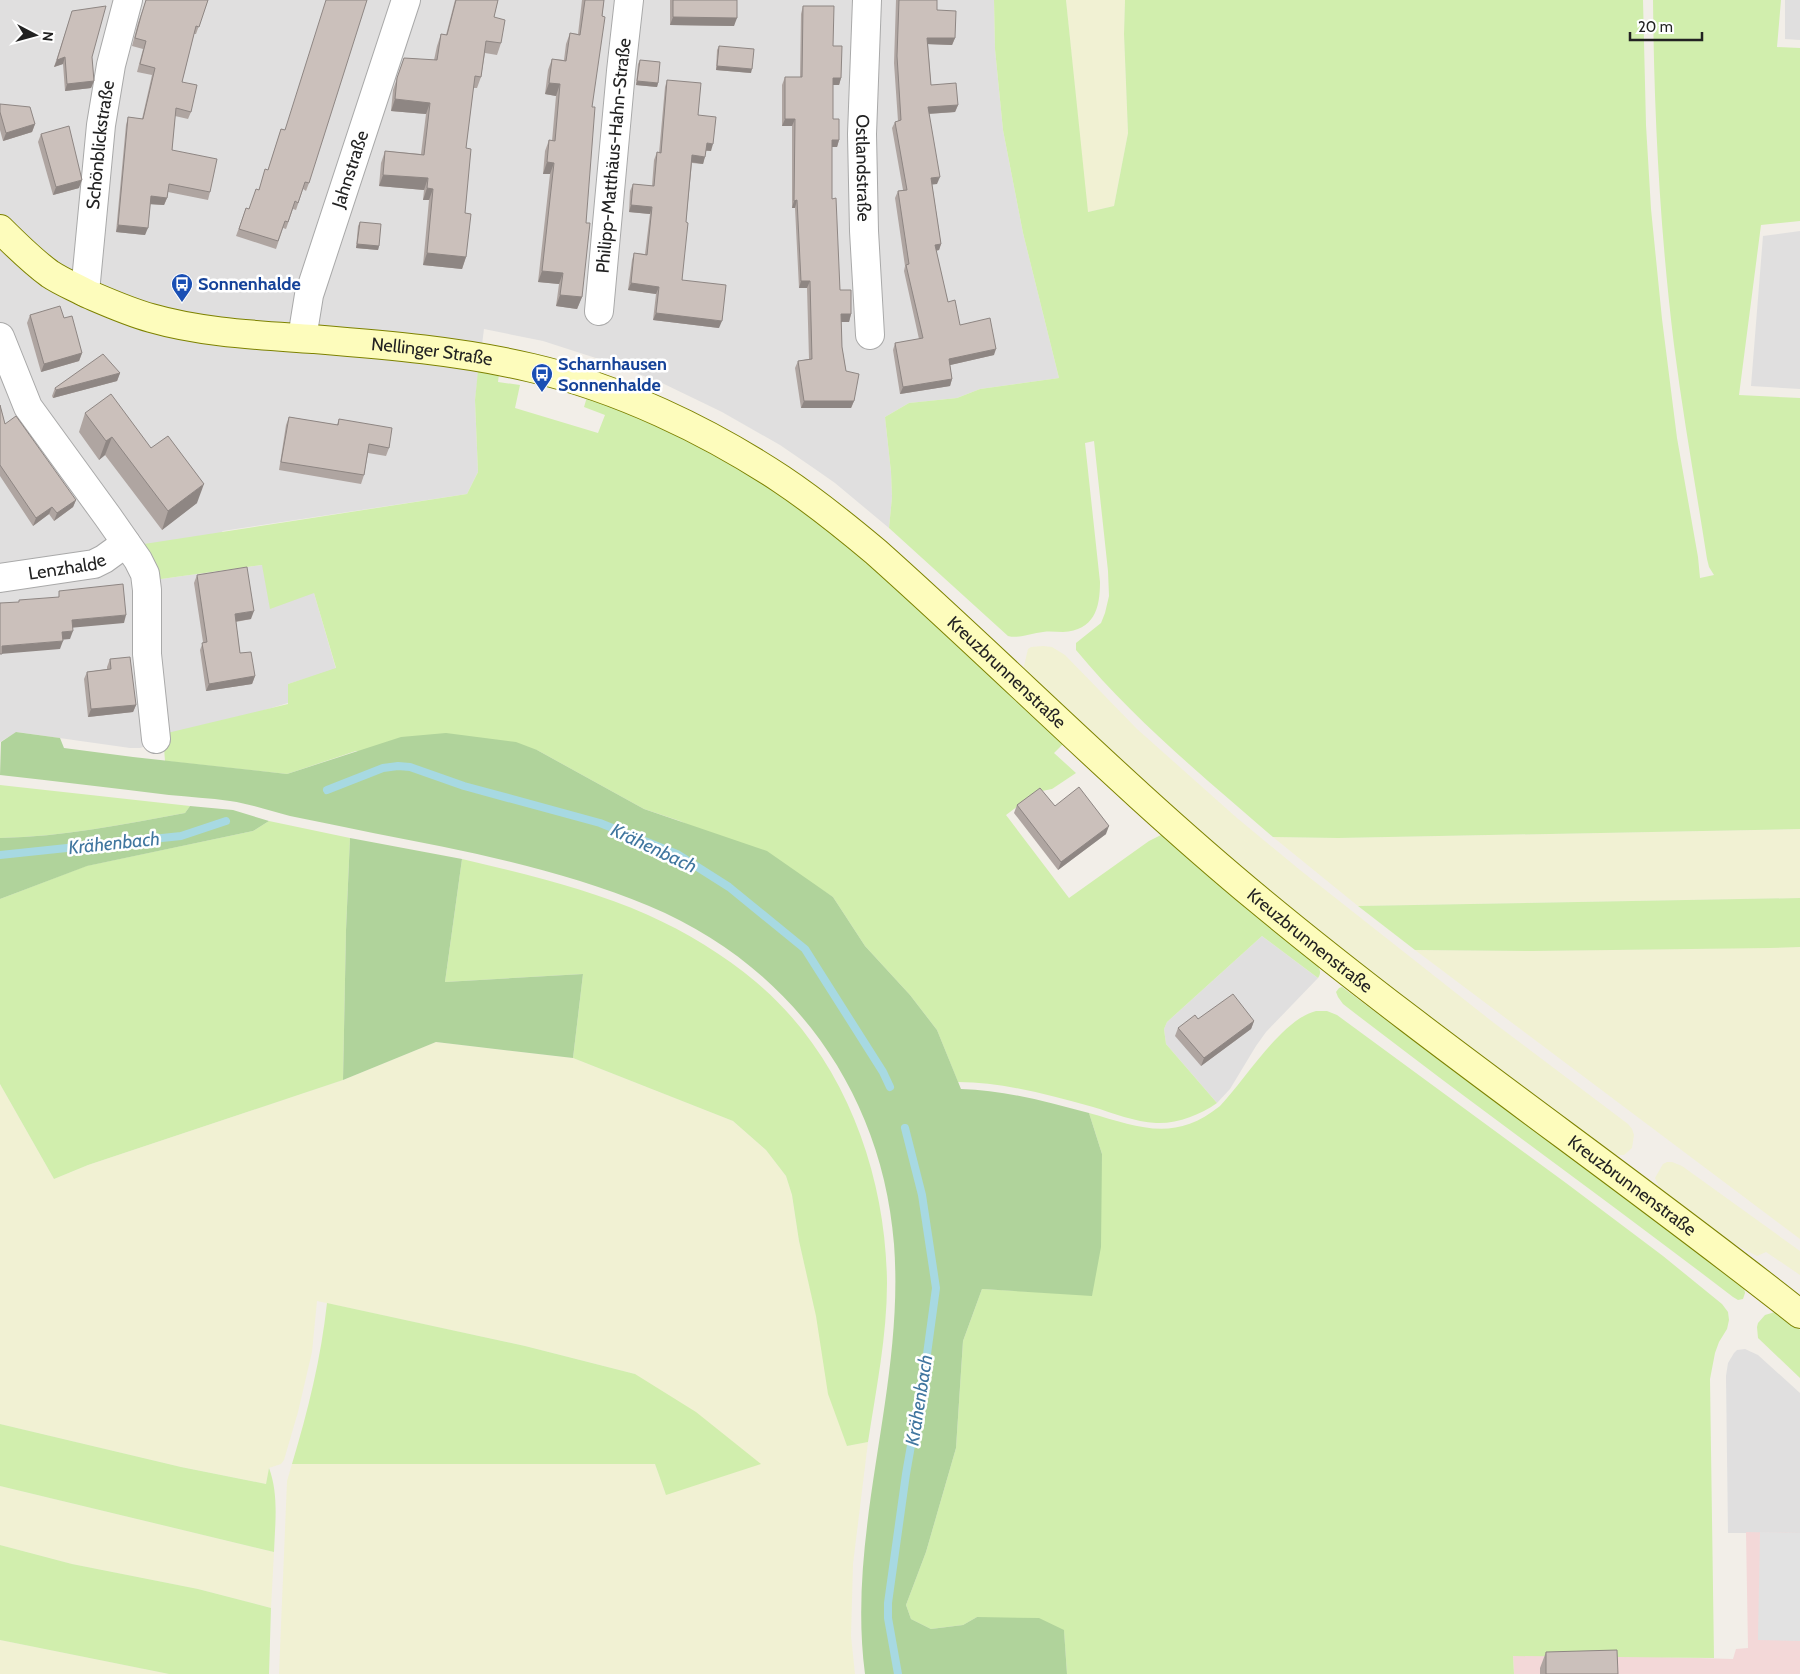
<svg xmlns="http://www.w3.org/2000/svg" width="1800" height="1674" font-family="Cabin,sans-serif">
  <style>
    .residential { fill: #e0dfdf }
    .commercial { fill: #f3d8d8 }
    .farmland { fill: #f1f1d3 }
    .grass { fill: #d1eead }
    .forest { fill: #b0d39b }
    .parking { fill: #e2e2e2 }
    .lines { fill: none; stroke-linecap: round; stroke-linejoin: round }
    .stream { stroke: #a7d9e2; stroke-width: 8 }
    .street-casing { stroke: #a9a9a9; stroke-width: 30 }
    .secondary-casing { stroke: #7d8200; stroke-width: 30 }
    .street { stroke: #fff; stroke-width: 28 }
    .secondary { stroke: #fdfcbc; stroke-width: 28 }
    .wall { fill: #afa5a1 }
    .shaded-wall { fill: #8e8683 }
    .building { fill: #cbc0bb; stroke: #8e8683 }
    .labels { text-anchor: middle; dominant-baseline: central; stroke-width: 5; stroke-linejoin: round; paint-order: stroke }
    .street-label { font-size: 18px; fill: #222; stroke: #fff }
    .transit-label { font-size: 18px; font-weight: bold; fill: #164399; stroke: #fff; text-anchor: start }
    .water-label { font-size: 19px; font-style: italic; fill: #40769f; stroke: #fff }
  </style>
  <rect width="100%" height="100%" fill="#f2eee8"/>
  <g class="residential">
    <path d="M 0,0 L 994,0 L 995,49 L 1003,130 L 1023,233 L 1059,378 L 980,389 L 957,398 L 909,403 L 885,417 L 891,472 L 892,497 L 889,528 L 835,483 L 815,469 L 780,445 L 722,412 L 662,383 L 605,361 L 543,341 L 484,329 L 475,400 L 478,472 L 467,494 L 223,531 L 154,580 L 262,565 L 314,593 L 336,669 L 288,684 L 288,703 L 140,748 L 130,748 L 17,732 L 0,742 Z"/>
    <path d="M 1785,0 L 1800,0 L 1800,40 L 1785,39 Z"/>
    <path d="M 1800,231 L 1800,389 L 1751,386 L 1763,236 Z"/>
    <path d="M 1262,936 L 1318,978 L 1266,1032 L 1256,1046 L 1230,1089 L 1217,1103 L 1166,1044 L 1164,1029 L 1167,1022 Z"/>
    <path d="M 1745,1349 L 1758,1355 L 1800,1393 L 1800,1533 L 1728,1533 L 1726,1376 L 1728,1363 L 1734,1353 L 1737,1350 Z"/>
  </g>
  <path class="commercial" d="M 1746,1532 L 1800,1533 L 1800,1674 L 1514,1674 L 1513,1656 L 1625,1656 L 1733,1659 L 1736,1649 L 1748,1648 Z"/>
  <g class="farmland">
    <path d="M 1066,0 L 1125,0 L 1124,34 L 1128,133 L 1114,206 L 1087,212 Z"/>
    <path d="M 1043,646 L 1052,647 L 1065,655 L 1137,729 L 1237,818 L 1300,870 L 1494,1023 L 1628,1124 L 1632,1129 L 1634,1135 L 1632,1148 L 1624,1155 L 1613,1155 L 1588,1137 L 1386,984 L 1260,883 L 1191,824 L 1089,732 L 1023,670 L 1028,649 L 1031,647 Z"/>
    <path d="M 1800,829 L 1800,898 L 1358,906 L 1273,837 L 1338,838 Z"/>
    <path d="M 1800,947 L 1800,1239 L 1415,950 L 1533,951 Z"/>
    <path d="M 436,1042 L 573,1058 L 733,1121 L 766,1150 L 786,1176 L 792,1195 L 799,1241 L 847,1446 L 868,1442 L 853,1564 L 851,1636 L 855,1674 L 279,1674 L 287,1481 L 292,1464 L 655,1464 L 666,1495 L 635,1374 L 525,1346 L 317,1301 L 312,1352 L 298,1412 L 284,1460 L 281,1464 L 269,1468 L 266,1484 L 181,1467 L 0,1424 L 0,1084 L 54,1179 L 88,1165 L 343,1080 Z"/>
    <path d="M 1667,1162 L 1672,1162 L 1682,1166 L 1800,1251 L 1800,1275 L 1766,1252 L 1757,1256 L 1727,1240 L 1661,1191 L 1655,1178 L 1663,1164 Z"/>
    <path d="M 0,1486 L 274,1552 L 271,1608 L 198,1589 L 72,1564 L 0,1545 Z"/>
    <path d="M 0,1640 L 169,1674 L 0,1674 Z"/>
  </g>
  <g class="grass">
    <path d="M 994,0 L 1066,0 L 1088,212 L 1114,206 L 1128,133 L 1124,34 L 1125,0 L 1643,0 L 1646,125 L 1651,209 L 1662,319 L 1677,438 L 1698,557 L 1700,578 L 1714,575 L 1709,567 L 1707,559 C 1696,488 1683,416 1674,345 C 1660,231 1654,115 1653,0 L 1781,0 L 1777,47 L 1800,48 L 1800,221 L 1761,225 L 1739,395 L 1800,398 L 1800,829 L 1338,838 L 1273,837 C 1206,779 1133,719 1076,650 L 1076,643 L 1101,623 L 1105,613 L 1109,596 L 1108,571 L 1094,441 L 1085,443 L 1100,582 C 1100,609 1094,630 1063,632 C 1056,632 1050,631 1043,632 C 1032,633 1019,639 1008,636 L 889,528 L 892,497 L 891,472 L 885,417 L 909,403 L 957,398 L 980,389 L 1059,378 L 1023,233 L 1003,130 L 995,49 Z"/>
    <path d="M 478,371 L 499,374 L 498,382 L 520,385 L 515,408 L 598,433 L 605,415 L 584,407 L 587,397 C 671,428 753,469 823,525 C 862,555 897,589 934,622 C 977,663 1020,703 1064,743 L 1054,753 L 1076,773 L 1052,789 L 1037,792 L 1006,815 L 1069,898 L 1149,841 L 1161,835 L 1313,961 C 1318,966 1323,971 1318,978 L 1262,936 L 1167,1022 L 1164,1029 L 1166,1044 L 1217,1103 C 1200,1115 1177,1124 1156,1123 C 1135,1122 1113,1113 1093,1107 C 1049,1095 1003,1082 958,1082 L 937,1030 L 910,995 L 865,946 L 833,897 L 808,881 L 680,821 L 644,809 L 537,750 L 356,751 L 287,774 L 165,761 L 163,734 L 288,704 L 288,684 L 336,668 L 314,593 L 270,609 L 262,565 L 154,580 L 151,564 L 144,544 L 467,494 L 478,472 L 475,400 Z"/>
    <path d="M 0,785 L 190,806 L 185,813 C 124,824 63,837 0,838 Z"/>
    <path d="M 269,821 L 350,838 L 346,930 L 343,1080 L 88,1165 L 54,1179 L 0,1084 L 0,899 L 86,866 L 253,831 Z"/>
    <path d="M 462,859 C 525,874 589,889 648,915 C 686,932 724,955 756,982 C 843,1055 886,1171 887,1283 C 887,1336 876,1390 868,1442 L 847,1446 L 828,1394 L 816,1316 L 799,1241 L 792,1195 L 786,1176 L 766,1150 L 733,1121 L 573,1058 L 583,974 L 445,982 Z"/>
    <path d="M 1800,898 L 1800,947 L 1770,948 L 1533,951 L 1415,950 L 1358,906 Z"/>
    <path d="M 1342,987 L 1744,1287 L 1745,1293 L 1743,1299 L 1738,1300 L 1733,1297 C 1604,1198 1472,1104 1343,1004 L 1338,997 L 1336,992 L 1339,988 Z"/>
    <path d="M 1316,1011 L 1327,1011 L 1337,1015 L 1566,1183 L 1663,1256 L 1722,1304 L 1728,1312 L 1729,1320 L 1727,1329 L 1719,1342 L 1715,1353 L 1710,1379 L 1714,1658 L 1513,1656 L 1514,1674 L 1067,1674 L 1064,1631 L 977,1617 L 963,1625 L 931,1629 L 911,1619 L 906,1605 L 926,1552 L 956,1448 L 963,1341 L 982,1289 L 1092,1295 L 1102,1154 L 1089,1113 C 1139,1127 1174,1143 1220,1106 C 1245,1080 1282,1019 1316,1011 Z"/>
    <path d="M 327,1303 L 525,1346 L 635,1374 L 696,1412 L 761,1464 L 666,1495 L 655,1464 L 292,1464 C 308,1411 321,1358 327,1303 Z"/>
    <path d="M 1775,1312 L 1783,1315 L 1800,1330 L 1800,1378 L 1758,1338 L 1757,1327 L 1758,1323 L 1765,1315 Z"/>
    <path d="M 0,1424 L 181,1467 L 266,1484 L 269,1468 C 279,1495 275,1524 274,1552 L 0,1486 Z"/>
    <path d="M 0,1545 L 72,1564 L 198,1589 L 271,1608 L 269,1674 L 169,1674 L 0,1640 Z"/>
  </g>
  <g class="forest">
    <path d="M 16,732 L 60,738 L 64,748 L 133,757 L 287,774 L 401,737 L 446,733 L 516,742 L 537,750 L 644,809 L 767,851 L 833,897 L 865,946 L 910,995 L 937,1030 L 961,1089 C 1004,1090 1047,1102 1089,1113 L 1102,1154 L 1101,1247 L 1092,1296 L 982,1289 L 963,1341 L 956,1448 L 926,1552 L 906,1605 L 911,1619 L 931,1629 L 963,1625 L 977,1617 L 1039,1618 L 1064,1630 L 1067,1674 L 865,1674 C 846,1529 905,1389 894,1244 C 882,1091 790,965 649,906 C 560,869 467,851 373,833 C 346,827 318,822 290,816 C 270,811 251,804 230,801 C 210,798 189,797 169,795 C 112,788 56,781 0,775 L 1,742 Z"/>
    <path d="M 190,806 L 233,810 L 269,821 L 253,831 L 87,866 L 0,899 L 0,838 C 63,837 124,824 185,813 Z"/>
    <path d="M 350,838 L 462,859 L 445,982 L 583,974 L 573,1058 L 436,1042 L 343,1080 L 346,930 Z"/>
  </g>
  <path class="parking" d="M 1760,1532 L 1800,1533 L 1800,1641 L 1758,1640 Z"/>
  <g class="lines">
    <g class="stream">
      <path d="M 327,790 L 383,768 L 398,766 L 410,767 L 464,786 L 600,823 L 677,854 L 729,887 L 805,949 L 883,1072 L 890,1087"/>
      <path d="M 0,855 L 181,836 L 226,821"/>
      <path d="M 898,1674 L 888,1618 L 888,1603 L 906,1474 L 927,1354 L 936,1288 L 922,1195 L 905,1128"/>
    </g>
    <g class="street-casing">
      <g id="street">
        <path id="s1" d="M 867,0 L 862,134 L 864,231 L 870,335"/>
        <path id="s2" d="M 85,292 L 101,125 L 111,65 L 128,0"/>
        <path id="s3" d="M 599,311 L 621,71 L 629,0"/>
        <path d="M 0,337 L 28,407 L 108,517 L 138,560 L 145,574 L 147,590 L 147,654 L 156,739"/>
        <path id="s4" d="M 302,338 L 309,295 L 406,0"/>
        <path id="s5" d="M 0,578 L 94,564 L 104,559 L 126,543"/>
      </g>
    </g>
    <g class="secondary-casing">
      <g id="secondary">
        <path id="s6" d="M 0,229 C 16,245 32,261 50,274 C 62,282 75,287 88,294 C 109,303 129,312 151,318 C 203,333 259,335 313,339 C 386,345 460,351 532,368 C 618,388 707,430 781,479 C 814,501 845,526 876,552 C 1005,667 1126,790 1259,900 C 1434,1045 1622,1173 1800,1314"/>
      </g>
    </g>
    <use href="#street" class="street"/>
    <use href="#secondary" class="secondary"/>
  </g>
  <g class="wall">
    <path d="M 146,0 L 208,0 L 196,34 L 194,34 L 182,82 L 191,112 L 188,119 L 175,116 L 172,150 L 210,192 L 208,200 L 168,192 L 167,198 L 164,205 L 150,204 L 145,235 L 116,232 L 126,125 L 128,117 L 142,119 L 152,75 L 137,72 L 143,49 L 132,46 L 138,23 Z"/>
    <path d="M 455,0 L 498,0 L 494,17 L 501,43 L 497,55 L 485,53 L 481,77 L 477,88 L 473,88 L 466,148 L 465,213 L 466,257 L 462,269 L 423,265 L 429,200 L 423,200 L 424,190 L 379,186 L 381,163 L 385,151 L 421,154 L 426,114 L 391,111 L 393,90 L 404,58 L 434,60 L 437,46 L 441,34 L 446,35 Z"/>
    <path d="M 582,0 L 604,0 L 592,107 L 582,297 L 577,309 L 556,306 L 559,284 L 538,282 L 550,174 L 543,174 L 545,151 L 549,140 L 552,141 L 556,96 L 545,94 L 548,70 L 552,59 L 564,60 L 566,44 L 570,33 L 578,34 Z"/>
    <path d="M 670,0 L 737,0 L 734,26 L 670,25 Z"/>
    <path d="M 896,0 L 937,0 L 937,10 L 955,38 L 952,45 L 928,44 L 931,85 L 958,105 L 955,112 L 929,114 L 937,184 L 932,184 L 941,244 L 939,250 L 936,251 L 948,302 L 960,325 L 994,355 L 950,365 L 952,379 L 950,386 L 900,394 L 893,350 L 895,343 L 919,339 L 904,271 L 905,266 L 895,198 L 898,191 L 903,190 L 892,128 L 895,122 L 898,121 L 894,63 Z"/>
    <path d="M 803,6 L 833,46 L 841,78 L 839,85 L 833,85 L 833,119 L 839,140 L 837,147 L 832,147 L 832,199 L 840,290 L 851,314 L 849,322 L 841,322 L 842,347 L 846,371 L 854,401 L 851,408 L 801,408 L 795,368 L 798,361 L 809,359 L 807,288 L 799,288 L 795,208 L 792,208 L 792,126 L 782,126 L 782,85 L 785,77 L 800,77 L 801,14 Z"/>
    <path d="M 70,18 L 94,81 L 91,88 L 65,91 L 63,64 L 54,67 Z"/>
    <path d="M 719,46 L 751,73 L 716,70 L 717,50 Z"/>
    <path d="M 640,60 L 658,83 L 657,87 L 636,85 L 638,64 Z"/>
    <path d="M 667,80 L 698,115 L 711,151 L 706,151 L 703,164 L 692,163 L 686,222 L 682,280 L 719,328 L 653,320 L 656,294 L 628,290 L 632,260 L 634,253 L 645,254 L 650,214 L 629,212 L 630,191 L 633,184 L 652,186 L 654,160 L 657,152 L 659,153 L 665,87 Z"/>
    <path d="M 0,104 L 35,124 L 32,132 L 3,141 L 0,130 Z"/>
    <path d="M 281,129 L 285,130 L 309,183 L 306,191 L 303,189 L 296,210 L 293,209 L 286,229 L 283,228 L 276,249 L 236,236 L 246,208 L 249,209 L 268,170 Z"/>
    <path d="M 41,134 L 79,188 L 53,195 L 38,142 Z"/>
    <path d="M 360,222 L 379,246 L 378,250 L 356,248 L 358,226 Z"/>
    <path d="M 30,315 L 64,318 L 82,353 L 79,361 L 41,372 L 27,323 Z"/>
    <path d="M 120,373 L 117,381 L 53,398 L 52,396 L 55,388 Z"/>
    <path d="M 0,405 L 5,424 L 76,500 L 73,507 L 54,521 L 49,514 L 33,526 L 0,476 Z"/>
    <path d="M 85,413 L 151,448 L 197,503 L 162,530 L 105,455 L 99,460 L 79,432 Z"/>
    <path d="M 289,417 L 337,425 L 339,419 L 389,448 L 386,456 L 368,453 L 364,475 L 361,484 L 279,470 L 286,425 Z"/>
    <path d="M 197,575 L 251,619 L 236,622 L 240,653 L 255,676 L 252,684 L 206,691 L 200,650 L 203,642 L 194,583 Z"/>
    <path d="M 110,659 L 136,705 L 133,712 L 88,717 L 84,679 L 87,672 L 107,669 L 107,667 Z"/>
    <path d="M 1017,805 L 1055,806 L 1106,834 L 1058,870 L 1014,813 Z"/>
    <path d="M 1198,1019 L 1254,1021 L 1251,1029 L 1201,1066 L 1175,1036 L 1178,1028 Z"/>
    <path d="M 1546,1652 L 1618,1674 L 1540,1674 L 1540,1668 Z"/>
  </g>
  <g class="shaded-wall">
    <path d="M 673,17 L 737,18 L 734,26 L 670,25 Z"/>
    <path d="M 927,38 L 955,38 L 952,45 L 925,44 Z"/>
    <path d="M 65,57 L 63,64 L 54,67 L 57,60 Z"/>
    <path d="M 717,66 L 752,69 L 751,73 L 716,70 Z"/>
    <path d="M 833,78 L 841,78 L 839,85 L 830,85 Z"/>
    <path d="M 94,81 L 91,88 L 65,91 L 67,84 Z"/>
    <path d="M 637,81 L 658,83 L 657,87 L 636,85 Z"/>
    <path d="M 549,83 L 560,84 L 556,96 L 545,94 Z"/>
    <path d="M 395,99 L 430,103 L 426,114 L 391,111 Z"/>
    <path d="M 958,105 L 955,112 L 925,114 L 928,107 Z"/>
    <path d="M 785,119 L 795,119 L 792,126 L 782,126 Z"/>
    <path d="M 35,124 L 32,132 L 3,141 L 6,133 Z"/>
    <path d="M 832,140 L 839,140 L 837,147 L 829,147 Z"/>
    <path d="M 707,143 L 713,144 L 711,151 L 704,150 Z"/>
    <path d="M 692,155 L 705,157 L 703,164 L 690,162 Z"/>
    <path d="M 547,162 L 554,163 L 550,174 L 543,174 Z"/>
    <path d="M 383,175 L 428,178 L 424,190 L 379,186 Z"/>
    <path d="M 940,177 L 937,184 L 929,185 L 931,178 Z"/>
    <path d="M 82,180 L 79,188 L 53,195 L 56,187 Z"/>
    <path d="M 427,188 L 433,189 L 429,200 L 423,200 Z"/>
    <path d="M 151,196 L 167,198 L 164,205 L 148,204 Z"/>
    <path d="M 797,200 L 795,208 L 792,208 L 794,201 Z"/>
    <path d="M 631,205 L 652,207 L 650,214 L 629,212 Z"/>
    <path d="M 118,225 L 148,228 L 145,235 L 116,232 Z"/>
    <path d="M 357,244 L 379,246 L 378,250 L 356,248 Z"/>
    <path d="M 941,244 L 939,250 L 932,251 L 935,245 Z"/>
    <path d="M 427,253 L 466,257 L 462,269 L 423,265 Z"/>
    <path d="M 542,271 L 563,273 L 559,284 L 538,282 Z"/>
    <path d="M 801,281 L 810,281 L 807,288 L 799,288 Z"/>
    <path d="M 631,283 L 659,287 L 656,294 L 628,290 Z"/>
    <path d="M 560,295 L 582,297 L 577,309 L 556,306 Z"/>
    <path d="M 656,313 L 722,321 L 719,328 L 653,320 Z"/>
    <path d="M 841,314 L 851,314 L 849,322 L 838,322 Z"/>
    <path d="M 996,349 L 994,355 L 946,366 L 949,359 Z"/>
    <path d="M 82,353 L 79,361 L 41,372 L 44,364 Z"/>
    <path d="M 120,373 L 117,381 L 53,398 L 56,390 Z"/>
    <path d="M 952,379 L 950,386 L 900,394 L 903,387 Z"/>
    <path d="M 804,401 L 854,401 L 851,408 L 801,408 Z"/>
    <path d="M 112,437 L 105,455 L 99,460 L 106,441 Z"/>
    <path d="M 204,484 L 197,503 L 162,530 L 168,511 Z"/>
    <path d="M 76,500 L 73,507 L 54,521 L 57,513 Z"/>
    <path d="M 52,507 L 49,514 L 33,526 L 36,518 Z"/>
    <path d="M 254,611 L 251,619 L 232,622 L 235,614 Z"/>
    <path d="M 126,615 L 124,623 L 69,628 L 72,620 Z"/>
    <path d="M 73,631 L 70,639 L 59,640 L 62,632 Z"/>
    <path d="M 63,641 L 60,649 L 0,654 L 2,646 Z"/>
    <path d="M 255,676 L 252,684 L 206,691 L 209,684 Z"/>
    <path d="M 136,705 L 133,712 L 88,717 L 91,709 Z"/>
    <path d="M 1109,826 L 1106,834 L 1058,870 L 1061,862 Z"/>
    <path d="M 1254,1021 L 1251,1029 L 1201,1066 L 1204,1058 Z"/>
  </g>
  <g class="building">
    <path d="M 146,0 L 208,0 L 199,27 L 196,26 L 182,82 L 197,85 L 191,112 L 176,108 L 172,150 L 217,159 L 210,192 L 169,184 L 167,198 L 151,196 L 148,228 L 118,225 L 128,117 L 143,119 L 155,68 L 140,64 L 146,41 L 135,38 L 141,16 Z"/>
    <path d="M 326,0 L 367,0 L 309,183 L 305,182 L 298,203 L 295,201 L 288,222 L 285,221 L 278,241 L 239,229 L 246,208 L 249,209 L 256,189 L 259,190 L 265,169 L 268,170 L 281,129 L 285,130 Z"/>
    <path d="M 456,0 L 498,0 L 494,17 L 505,20 L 501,43 L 486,41 L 481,77 L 475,76 L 466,148 L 471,149 L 465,213 L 471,214 L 466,257 L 427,253 L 433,189 L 427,188 L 428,178 L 383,175 L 385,151 L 424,155 L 430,103 L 395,99 L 397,78 L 404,58 L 437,60 L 441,34 L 447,35 Z"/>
    <path d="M 585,0 L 604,0 L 602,16 L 605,17 L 592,107 L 595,107 L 586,223 L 590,223 L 582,297 L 560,295 L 563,273 L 542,271 L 554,163 L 547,162 L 549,140 L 555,141 L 560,84 L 549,83 L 552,59 L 566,61 L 570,33 L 580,35 Z"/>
    <path d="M 673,0 L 737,0 L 737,18 L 673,17 Z"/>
    <path d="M 899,0 L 937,0 L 937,10 L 956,11 L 955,38 L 927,38 L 931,85 L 956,83 L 958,105 L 928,107 L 940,177 L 931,178 L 941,244 L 935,245 L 948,302 L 955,300 L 960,325 L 990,318 L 996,349 L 949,359 L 952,379 L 903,387 L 895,343 L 923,338 L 906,265 L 909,264 L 898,191 L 907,190 L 895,122 L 901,120 L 897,56 Z"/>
    <path d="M 106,6 L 92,57 L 94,81 L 67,84 L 65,57 L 57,60 L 72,11 Z"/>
    <path d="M 803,6 L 834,6 L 833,46 L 842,46 L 841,78 L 833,78 L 833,119 L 839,119 L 839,140 L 832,140 L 832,199 L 836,198 L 840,290 L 851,290 L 851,314 L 841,314 L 842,347 L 846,371 L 859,374 L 854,401 L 804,401 L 798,361 L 812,359 L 810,281 L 801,281 L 797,200 L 794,201 L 795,119 L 785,119 L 785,77 L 802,77 Z"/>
    <path d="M 719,46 L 754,49 L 752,69 L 717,66 Z"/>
    <path d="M 640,60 L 660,62 L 658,83 L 637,81 Z"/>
    <path d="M 667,80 L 701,83 L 698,115 L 716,117 L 713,144 L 707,143 L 705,157 L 692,155 L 686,222 L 688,223 L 682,280 L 726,285 L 722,321 L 656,313 L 659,287 L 631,283 L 634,253 L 647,255 L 652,207 L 631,205 L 633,184 L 654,186 L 657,152 L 661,153 Z"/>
    <path d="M 0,104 L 30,107 L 35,124 L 6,133 L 0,112 Z"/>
    <path d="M 69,126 L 82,180 L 56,187 L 41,134 Z"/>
    <path d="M 360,222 L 381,224 L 379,246 L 357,244 Z"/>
    <path d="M 60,306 L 64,318 L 72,316 L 82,353 L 44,364 L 30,315 Z"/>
    <path d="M 103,354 L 120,373 L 56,390 L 55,388 Z"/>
    <path d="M 111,394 L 151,448 L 168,436 L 204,484 L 168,511 L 112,437 L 106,441 L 85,413 Z"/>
    <path d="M 0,405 L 5,424 L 16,416 L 76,500 L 57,513 L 52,507 L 36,518 L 0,465 Z"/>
    <path d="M 289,417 L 338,425 L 339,419 L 392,428 L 389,448 L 369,444 L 364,475 L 281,462 Z"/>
    <path d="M 247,567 L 254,611 L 235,614 L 240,653 L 251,652 L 255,676 L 209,684 L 202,643 L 207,642 L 197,575 Z"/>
    <path d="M 123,584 L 126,615 L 72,620 L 73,631 L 62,632 L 63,641 L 2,646 L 2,654 L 0,654 L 0,603 L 19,602 L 19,600 L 59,597 L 59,591 Z"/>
    <path d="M 130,657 L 136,705 L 91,709 L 87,672 L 111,669 L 110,659 Z"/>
    <path d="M 1079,787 L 1109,826 L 1061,862 L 1017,805 L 1040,788 L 1055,806 Z"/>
    <path d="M 1233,994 L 1254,1021 L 1204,1058 L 1178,1028 L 1195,1015 L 1198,1019 Z"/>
    <path d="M 1617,1650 L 1618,1674 L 1546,1674 L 1546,1652 Z"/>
  </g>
  <defs>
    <g id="bus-pin" transform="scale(1.125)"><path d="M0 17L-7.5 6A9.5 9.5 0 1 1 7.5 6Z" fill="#1a4fb4" stroke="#fff"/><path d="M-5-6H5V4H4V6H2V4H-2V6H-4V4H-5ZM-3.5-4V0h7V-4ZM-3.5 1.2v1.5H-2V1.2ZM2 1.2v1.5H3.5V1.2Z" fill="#fff"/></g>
  </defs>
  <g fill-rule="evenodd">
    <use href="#bus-pin" x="182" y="284"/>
    <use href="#bus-pin" x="542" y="374"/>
  </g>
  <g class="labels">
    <g class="street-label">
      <text stroke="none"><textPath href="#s2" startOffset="148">Schönblickstraße</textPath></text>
      <text stroke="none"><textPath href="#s3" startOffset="156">Philipp-Matthäus-Hahn-Straße</textPath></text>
      <text stroke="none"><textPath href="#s1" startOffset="168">Ostlandstraße</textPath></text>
      <text stroke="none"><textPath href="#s4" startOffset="176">Jahnstraße</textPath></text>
      <text stroke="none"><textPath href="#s6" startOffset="461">Nellinger Straße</textPath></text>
      <text stroke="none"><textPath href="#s5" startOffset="68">Lenzhalde</textPath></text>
      <text stroke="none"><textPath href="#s6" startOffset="1134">Kreuzbrunnenstraße</textPath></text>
      <text stroke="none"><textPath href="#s6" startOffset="1539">Kreuzbrunnenstraße</textPath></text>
      <text stroke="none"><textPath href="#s6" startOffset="1944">Kreuzbrunnenstraße</textPath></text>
    </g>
    <g class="transit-label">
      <text x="198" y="284">Sonnenhalde</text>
      <text x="558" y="364">Scharnhausen<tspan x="558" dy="21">Sonnenhalde</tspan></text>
    </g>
    <g class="water-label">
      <text transform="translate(114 843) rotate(-6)">Krähenbach</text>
      <text transform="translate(654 848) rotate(25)">Krähenbach</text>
      <text transform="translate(919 1400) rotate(-81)">Krähenbach</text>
    </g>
  </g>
  <g transform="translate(35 35) rotate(96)" stroke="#ffffff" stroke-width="4" paint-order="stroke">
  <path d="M0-4L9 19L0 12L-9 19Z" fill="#222222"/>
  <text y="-8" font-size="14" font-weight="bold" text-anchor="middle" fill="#222222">N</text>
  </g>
  <path d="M1630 32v8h72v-8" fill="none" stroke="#222222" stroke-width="2.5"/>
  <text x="1638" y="32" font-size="15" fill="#222222" stroke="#ffffff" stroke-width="4" paint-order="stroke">20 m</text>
</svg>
